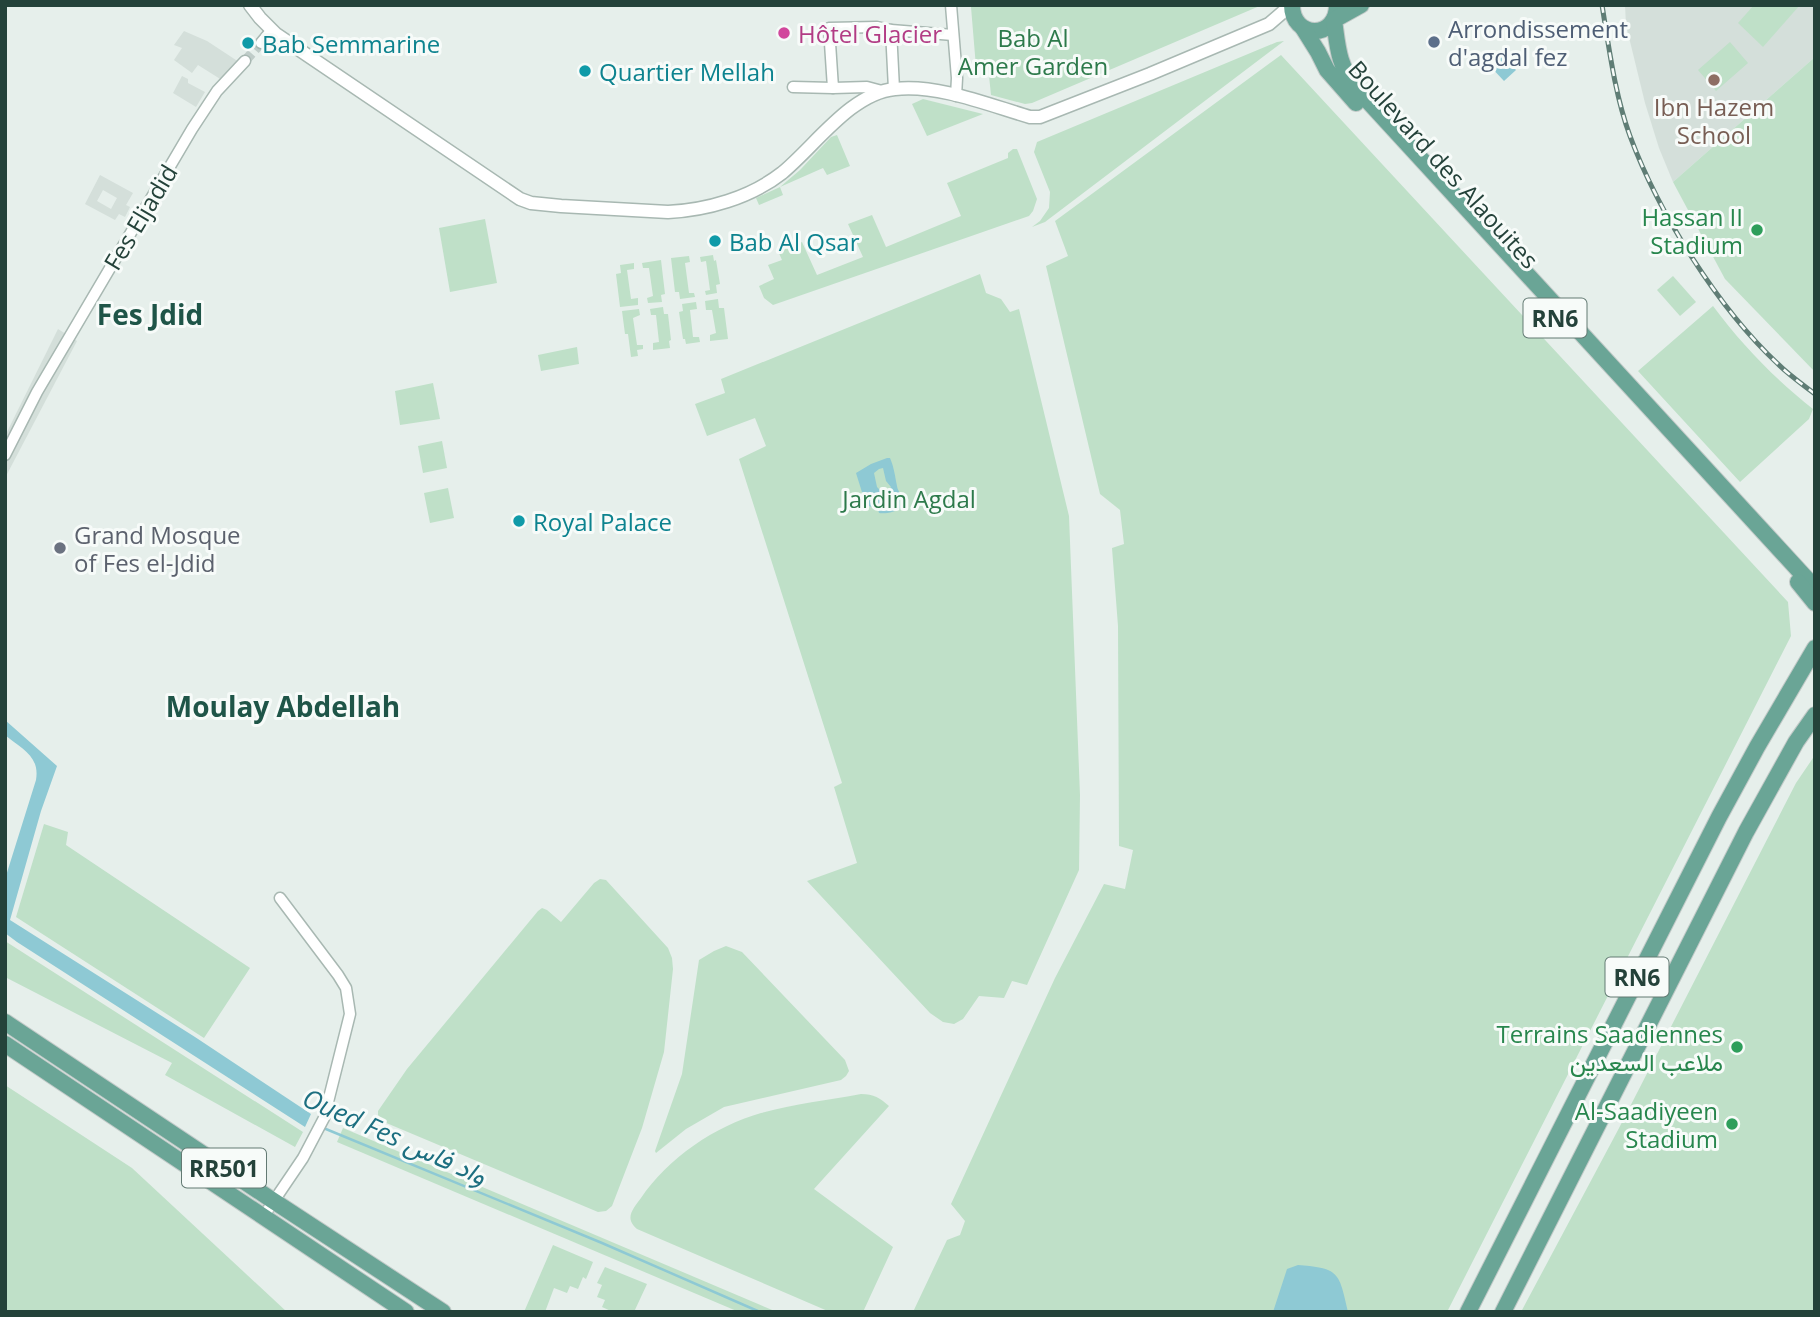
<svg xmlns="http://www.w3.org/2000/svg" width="1820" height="1317" font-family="'Open Sans',Vazirmatn,sans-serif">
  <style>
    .built { fill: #d4dfda; fill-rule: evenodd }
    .green { fill: #bfe0c8 }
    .water { fill: #8ec9d4; fill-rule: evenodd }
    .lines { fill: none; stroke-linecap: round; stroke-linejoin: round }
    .stream { stroke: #8ec9d4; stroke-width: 2.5 }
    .minor-tunnel { stroke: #bfccc8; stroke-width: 10; stroke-dasharray: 10 5; stroke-linecap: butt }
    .minor-casing { stroke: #a8b8b2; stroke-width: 13 }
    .tertiary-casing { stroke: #a8b8b2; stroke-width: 15 }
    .primary-casing { stroke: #c2cac8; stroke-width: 18 }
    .minor { stroke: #fff; stroke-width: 10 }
    .tertiary { stroke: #fff; stroke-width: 12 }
    .primary { stroke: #6aa596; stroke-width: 16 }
    .rail-casing { stroke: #5f7d75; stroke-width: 5 }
    .rail { stroke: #f7fbf9; stroke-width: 2.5; stroke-dasharray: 8; stroke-linecap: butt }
    .hotel-dot { fill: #d1479c; stroke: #f7fbf9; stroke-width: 2.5 }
    .service-dot { fill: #5c6f8a; stroke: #f7fbf9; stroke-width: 2.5 }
    .culture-dot { fill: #0f9aa8; stroke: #f7fbf9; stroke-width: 2.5 }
    .education-dot { fill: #8d6e63; stroke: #f7fbf9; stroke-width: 2.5 }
    .leisure-dot { fill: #2e9e5b; stroke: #f7fbf9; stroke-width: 2.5 }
    .worship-dot { fill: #6b7280; stroke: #f7fbf9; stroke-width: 2.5 }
    .labels { text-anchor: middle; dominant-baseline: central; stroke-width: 6; stroke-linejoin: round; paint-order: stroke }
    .shield { fill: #f7fbf9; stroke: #637a73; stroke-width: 2 }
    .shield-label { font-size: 23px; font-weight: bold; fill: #24423a }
    .service-label { font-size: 24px; fill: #4e5e75; stroke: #f7fbf9; text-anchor: start }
    .hotel-label { font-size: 24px; fill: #b23c85; stroke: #f7fbf9; text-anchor: start }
    .park-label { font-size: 24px; fill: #2d7a4b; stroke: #f7fbf9 }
    .culture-label { font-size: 24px; fill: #0d838f; stroke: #f7fbf9; text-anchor: start }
    .education-label { font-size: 24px; fill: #785e54; stroke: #f7fbf9 }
    .street-label { font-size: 24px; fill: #24423a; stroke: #f7fbf9 }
    .leisure-label { font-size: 24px; fill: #27864d; stroke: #f7fbf9; text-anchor: end }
    .worship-label { font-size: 24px; fill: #5b616d; stroke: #f7fbf9; text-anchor: start }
    .water-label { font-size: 26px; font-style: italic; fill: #1c6f80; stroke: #f7fbf9 }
    .quarter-label { font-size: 28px; font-weight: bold; fill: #1f5548; stroke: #f7fbf9 }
  </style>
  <rect width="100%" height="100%" fill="#e6efeb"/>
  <g class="built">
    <path d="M 1625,5 L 1815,5 L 1815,57 L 1673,182 L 1659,148 L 1645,103 L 1626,25 Z"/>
    <path d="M 184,31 L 207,41 L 242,64 L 225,82 L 198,65 L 192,73 L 174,60 L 182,48 L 174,45 Z"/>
    <path d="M 182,76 L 188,79 L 188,83 L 205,92 L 196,107 L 173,93 Z"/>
    <path d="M 100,175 L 133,193 L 126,205 L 130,207 L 125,217 L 119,214 L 115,220 L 85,204 ZM 103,190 L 117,198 L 111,209 L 97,201 Z"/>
    <path d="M 58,329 L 77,341 L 5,478 L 5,436 Z"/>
  </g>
  <g class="green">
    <path d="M 961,5 L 1262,5 L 1032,103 L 1025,104 L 991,95 L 988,66 L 976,67 L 971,7 L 961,7 Z"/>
    <path d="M 1754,5 L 1800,5 L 1763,47 L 1738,23 Z"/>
    <path d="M 1284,41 L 1045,222 L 1032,227 L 1040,221 L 1049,208 L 1050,192 L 1034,152 L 1037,142 L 1277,42 Z"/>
    <path d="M 1730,42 L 1748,63 L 1716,91 L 1698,70 Z"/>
    <path d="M 1281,55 L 1788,602 L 1791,636 L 1447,1312 L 913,1312 L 947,1240 L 960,1235 L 965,1221 L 951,1204 L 1055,978 L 1104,884 L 1125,889 L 1133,850 L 1119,846 L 1118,626 L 1112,548 L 1124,544 L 1120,510 L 1100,494 L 1046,266 L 1068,256 L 1055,221 Z"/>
    <path d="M 1815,57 L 1815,372 L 1725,279 L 1673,182 Z"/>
    <path d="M 923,99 L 983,114 L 927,136 L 912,104 Z"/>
    <path d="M 837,135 L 850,166 L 827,175 L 823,168 L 780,187 L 783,195 L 759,205 L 756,198 L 780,187 L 800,170 L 831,137 Z"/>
    <path d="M 1013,149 L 1017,149 L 1037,199 L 1033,211 L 1029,216 L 773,305 L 764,298 L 759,286 L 774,279 L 768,265 L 782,260 L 778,251 L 802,242 L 817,275 L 863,257 L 848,224 L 872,215 L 886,247 L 961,216 L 947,183 L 1008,158 L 1008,153 Z"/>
    <path d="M 485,219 L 497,283 L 450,292 L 439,228 Z"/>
    <path d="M 713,255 L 714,261 L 716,260 L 720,284 L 716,285 L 717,293 L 706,295 L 705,291 L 710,290 L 706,261 L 701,262 L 700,257 Z"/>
    <path d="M 689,256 L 690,262 L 685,263 L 689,293 L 694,293 L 695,297 L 680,299 L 679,292 L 675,292 L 671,258 Z"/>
    <path d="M 661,260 L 665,294 L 661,295 L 662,302 L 648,303 L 647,298 L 653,296 L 649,268 L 643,268 L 642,263 Z"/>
    <path d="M 634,263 L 634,269 L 627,270 L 631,299 L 638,298 L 638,305 L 620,307 L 616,274 L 621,273 L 620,265 Z"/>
    <path d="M 980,274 L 986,293 L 1001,299 L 1010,312 L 1019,309 L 1069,516 L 1080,795 L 1079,870 L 1027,985 L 1012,981 L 1004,998 L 979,996 L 963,1019 L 954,1024 L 943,1022 L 930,1013 L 807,881 L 857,863 L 834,787 L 842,783 L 739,459 L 766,446 L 755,418 L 707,436 L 695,404 L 725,393 L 721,379 Z"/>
    <path d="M 1673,276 L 1696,302 L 1680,316 L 1657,290 Z"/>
    <path d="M 718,299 L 719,308 L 724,308 L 728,339 L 710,341 L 710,335 L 716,333 L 712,310 L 706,310 L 705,301 Z"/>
    <path d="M 696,302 L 697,309 L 690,310 L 693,337 L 699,337 L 700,342 L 686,344 L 685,339 L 683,339 L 679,312 L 683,311 L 682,304 Z"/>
    <path d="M 1713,306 C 1742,345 1775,379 1813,409 L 1809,419 L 1740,482 L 1638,371 Z"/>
    <path d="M 663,307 L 664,314 L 668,314 L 671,340 L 669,341 L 670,348 L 653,350 L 653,343 L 659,342 L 656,315 L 651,315 L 650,309 Z"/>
    <path d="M 639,309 L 640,315 L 633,318 L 637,345 L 643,345 L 643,349 L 637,350 L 638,356 L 631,357 L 628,334 L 625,334 L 622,311 Z"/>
    <path d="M 577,347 L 579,364 L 541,371 L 538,355 Z"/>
    <path d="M 433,383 L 440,419 L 400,425 L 395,391 Z"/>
    <path d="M 442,441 L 447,468 L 423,473 L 418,446 Z"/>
    <path d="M 448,488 L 454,518 L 430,523 L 424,493 Z"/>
    <path d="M 1815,755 L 1815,1312 L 1521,1312 L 1618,1130 L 1796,783 Z"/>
    <path d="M 44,824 L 68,832 L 66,845 L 250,968 L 204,1038 L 16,917 Z"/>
    <path d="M 600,879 L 606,880 L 668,948 L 672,958 L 673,969 L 664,1052 L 642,1128 L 612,1206 L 606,1211 L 598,1212 L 384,1122 L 378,1115 L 378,1111 L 407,1069 L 538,911 L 542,908 L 547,910 L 561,922 L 594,883 Z"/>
    <path d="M 5,941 L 303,1132 L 295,1147 L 165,1075 L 172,1063 L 5,977 Z"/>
    <path d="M 726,946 L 742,952 L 845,1060 L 849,1071 L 846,1076 L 841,1080 L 724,1107 L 686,1129 L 656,1153 L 655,1151 L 682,1074 L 699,960 L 714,951 Z"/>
    <path d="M 5,1085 L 132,1168 L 287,1312 L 5,1312 Z"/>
    <path d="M 861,1094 C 874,1094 880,1098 889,1106 L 814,1189 L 893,1247 L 863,1312 L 830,1312 L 637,1229 C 624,1218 633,1209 641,1198 C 668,1158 715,1126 761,1113 C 793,1104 829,1100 861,1094 Z"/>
    <path d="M 343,1128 L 777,1312 L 739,1312 L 337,1142 Z"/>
    <path d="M 553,1245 L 593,1262 L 586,1279 L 583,1277 L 578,1289 L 570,1286 L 567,1293 L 554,1288 L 545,1312 L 524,1312 Z"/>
    <path d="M 605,1267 L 647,1284 L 634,1312 L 613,1312 L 602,1307 L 605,1300 L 597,1297 L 602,1285 L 597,1283 Z"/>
  </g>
  <g class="water">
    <path d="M 1501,54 L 1516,70 L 1504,81 L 1489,65 Z"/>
    <path d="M 887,458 L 890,458 C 894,467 895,476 897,486 C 898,492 900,490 900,497 C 900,501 899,504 900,508 C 897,512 885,514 879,513 L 878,509 L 866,505 L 856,473 L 871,464 ZM 883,468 L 886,481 L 891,487 C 888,492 885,492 880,490 L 877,487 L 874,473 L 879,469 Z"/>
    <path d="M 5,720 L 57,766 L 41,811 L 10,920 L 195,1037 L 311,1114 L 305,1127 L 17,942 L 5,933 L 5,879 L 36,780 C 40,756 22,749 5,735 Z"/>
    <path d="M 1298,1265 C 1340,1268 1339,1273 1348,1312 L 1273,1312 L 1287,1269 Z"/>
  </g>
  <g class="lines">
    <path class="stream" d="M 321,1127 L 602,1243 L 760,1312"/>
    <path class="minor-tunnel" d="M 245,61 L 261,43"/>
    <g class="minor-casing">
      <g id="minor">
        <path d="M 951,5 L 957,78 L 956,96"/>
        <path d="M 891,30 L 894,89"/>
        <path d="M 261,43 L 271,31"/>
        <path d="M 793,87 L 833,88"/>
        <path d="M 882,91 L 867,87 L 833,88 L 829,28 L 877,27 L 891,30 L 953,35"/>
        <path d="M 5,455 L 37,392 L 192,129 L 217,91 L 245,61"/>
        <path d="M 263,1217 L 303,1158 L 324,1118 L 350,1014 L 346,988 L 338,975 L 280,898"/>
      </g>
    </g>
    <g class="tertiary-casing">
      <path id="tertiary" d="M 250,5 L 260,18 L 276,34 L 520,199 L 531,203 L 561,206 L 668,212 C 707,210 750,198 782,173 C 815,146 851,93 895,89 C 938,84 989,105 1030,117 L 1040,117 L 1150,74 L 1269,24 L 1291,5"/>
    </g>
    <g class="primary-casing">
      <g id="primary">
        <path d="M 1292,5 C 1292,39 1337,40 1337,5"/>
        <path d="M 1361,5 L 1334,20 C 1338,49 1338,64 1356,88 L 1815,588"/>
        <path d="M 1303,28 L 1318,52 L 1327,70 L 1356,103"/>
        <path d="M 1798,582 L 1815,603"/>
        <path d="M 5,1022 L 272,1200 L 443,1312"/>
        <path d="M 5,1044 L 406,1312"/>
        <path d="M 1468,1312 L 1719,817 L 1757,747 L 1815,648"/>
        <path d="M 1503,1312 L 1746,832 L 1796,742 L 1815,715"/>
      </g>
    </g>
    <use href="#minor" class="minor"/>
    <use href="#tertiary" class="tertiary"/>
    <use href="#primary" class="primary"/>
    <g class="rail-casing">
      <path id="rail" d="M 1602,5 C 1609,48 1615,95 1630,136 C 1658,212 1718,308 1778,364 C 1789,375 1802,384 1815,394"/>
    </g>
    <use href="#rail" class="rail"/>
  </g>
  <circle class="hotel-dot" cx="784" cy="33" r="7"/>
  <circle class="service-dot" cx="1434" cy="42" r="7"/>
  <g class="culture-dot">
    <circle cx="248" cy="43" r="7"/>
    <circle cx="585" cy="71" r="7"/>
    <circle cx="715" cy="241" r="7"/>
    <circle cx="519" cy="521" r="7"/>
  </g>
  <circle class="education-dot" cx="1714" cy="80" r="7"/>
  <g class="leisure-dot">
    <circle cx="1757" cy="230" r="7"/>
    <circle cx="1737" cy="1047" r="7"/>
    <circle cx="1732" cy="1124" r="7"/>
  </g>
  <circle class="worship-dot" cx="60" cy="548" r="7"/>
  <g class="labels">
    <g class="shield">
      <rect x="1523.5" y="298.5" width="63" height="39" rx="5"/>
      <rect x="1605.5" y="957.5" width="63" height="39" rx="5"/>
      <rect x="182" y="1148.5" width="84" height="39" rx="5"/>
    </g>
    <g class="shield-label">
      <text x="1555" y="318">RN6</text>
      <text x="1637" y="977">RN6</text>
      <text x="224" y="1168">RR501</text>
    </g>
    <g class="service-label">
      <text x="1448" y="28">Arrondissement<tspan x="1448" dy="28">d'agdal fez</tspan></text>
    </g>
    <g class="hotel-label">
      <text x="798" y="33">Hôtel Glacier</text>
    </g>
    <g class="park-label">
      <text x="1033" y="37">Bab Al<tspan x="1033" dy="28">Amer Garden</tspan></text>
      <text x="909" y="498">Jardin Agdal</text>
    </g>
    <g class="culture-label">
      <text x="262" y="43">Bab Semmarine</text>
      <text x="599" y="71">Quartier Mellah</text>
      <text x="729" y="241">Bab Al Qsar</text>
      <text x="533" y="521">Royal Palace</text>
    </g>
    <g class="education-label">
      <text x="1714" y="106">Ibn Hazem<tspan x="1714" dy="28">School</tspan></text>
    </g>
    <g class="street-label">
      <text transform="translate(1444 164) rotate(48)">Boulevard des Alaouites</text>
      <text transform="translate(140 217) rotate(-59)">Fes Eljadid</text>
    </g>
    <g class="leisure-label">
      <text x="1743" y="216">Hassan II<tspan x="1743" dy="28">Stadium</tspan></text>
      <text x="1723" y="1033">Terrains Saadiennes<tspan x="1723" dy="28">ملاعب السعدين</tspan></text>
      <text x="1718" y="1110">Al-Saadiyeen<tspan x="1718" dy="28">Stadium</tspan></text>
    </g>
    <g class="worship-label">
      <text x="74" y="534">Grand Mosque<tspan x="74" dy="28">of Fes el-Jdid</tspan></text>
    </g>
    <g class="water-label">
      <text transform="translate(395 1136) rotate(24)">Oued Fes واد فاس</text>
    </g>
    <g class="quarter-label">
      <text x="150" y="314">Fes Jdid</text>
      <text x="283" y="706">Moulay Abdellah</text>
    </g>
  </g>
  <rect width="1820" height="1317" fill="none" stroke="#24423a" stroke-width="14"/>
</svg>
